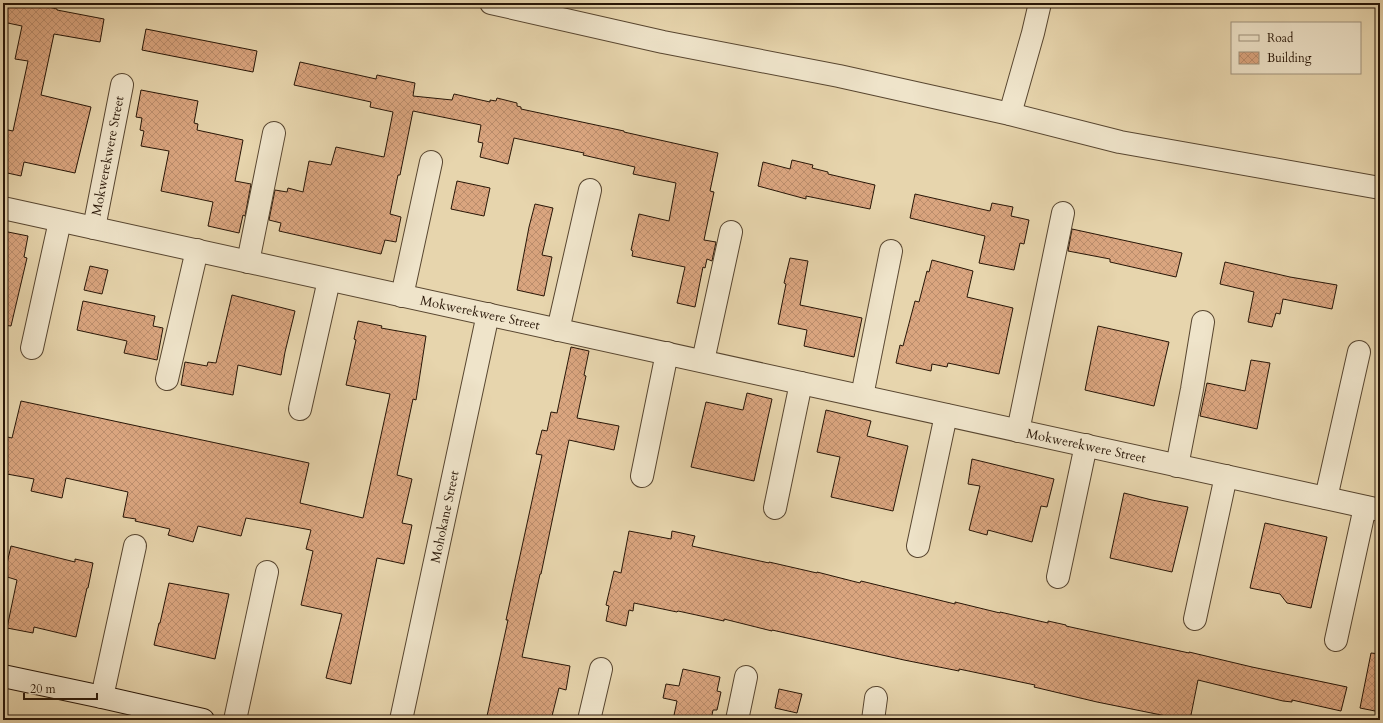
<svg xmlns="http://www.w3.org/2000/svg" width="1383" height="723" font-family="Cardo,serif">
  <style>
    .building { fill: url(#building-cross-hatch); stroke: #281607 }
    .lines { fill: none; stroke-linecap: round; stroke-linejoin: round }
    .street-casing { stroke: #584630; stroke-width: 24 }
    .secondary-casing { stroke: #281607; stroke-width: 24 }
    .street { stroke: #efe4ca; stroke-width: 22 }
    .secondary { stroke: #efe4ca; stroke-width: 22 }
    .labels { text-anchor: middle; dominant-baseline: central; stroke-width: 3; stroke-linejoin: round; paint-order: stroke }
    .street-label { font-size: 13px; fill: #281607; stroke: #efe4ca }
  </style>
  <defs>
    <pattern id="building-cross-hatch" width="8" height="8" patternUnits="userSpaceOnUse"><rect width="8" height="8" fill="#daa57f"/><path d="M0 0l8 8M0 8l8-8" fill="none" stroke="#bb8d6c"/></pattern>
  </defs>
  <rect width="100%" height="100%" fill="#e7d5ad"/>
  <filter id="stains"><feTurbulence type="fractalNoise" baseFrequency=".005" numOctaves="4"/><feColorMatrix values="0 0 0 0 .2 0 0 0 0 .09 0 0 0 0 .02 0 0 0 .5 -.17"/></filter>
  <radialGradient id="worn" r=".72"><stop offset=".6" stop-color="#630" stop-opacity="0"/><stop offset="1" stop-color="#630" stop-opacity=".3"/></radialGradient>
  <g class="building">
    <path d="M 3,3 L 31,3 L 57,9 L 57,10 L 104,19 L 100,42 L 54,34 L 41,95 L 91,107 L 75,173 L 24,162 L 21,176 L 3,172 L 3,129 L 13,131 L 28,61 L 15,59 L 22,26 L 3,22 Z"/>
    <path d="M 146,29 L 257,51 L 253,72 L 142,50 Z"/>
    <path d="M 300,62 L 376,79 L 377,75 L 415,83 L 413,96 L 452,100 L 454,94 L 490,102 L 490,100 L 496,101 L 497,98 L 517,103 L 517,106 L 521,107 L 521,109 L 624,131 L 624,132 L 718,153 L 710,191 L 714,192 L 704,240 L 716,242 L 712,261 L 707,259 L 705,268 L 703,267 L 695,307 L 677,303 L 685,267 L 632,256 L 633,251 L 631,250 L 639,214 L 669,221 L 676,183 L 633,174 L 635,167 L 583,155 L 584,153 L 514,138 L 508,164 L 480,157 L 483,143 L 478,142 L 481,125 L 413,111 L 400,175 L 398,175 L 390,214 L 401,217 L 396,242 L 385,240 L 381,254 L 279,231 L 281,223 L 269,220 L 275,190 L 287,192 L 288,188 L 303,192 L 309,161 L 331,165 L 336,147 L 384,157 L 393,112 L 370,107 L 371,102 L 294,85 Z"/>
    <path d="M 141,90 L 198,101 L 194,123 L 198,124 L 197,130 L 243,140 L 235,181 L 251,184 L 245,216 L 243,215 L 239,233 L 208,226 L 213,202 L 161,191 L 169,151 L 141,146 L 144,131 L 140,130 L 142,118 L 136,117 Z"/>
    <path d="M 792,160 L 813,165 L 812,168 L 828,172 L 828,174 L 875,185 L 870,209 L 806,196 L 806,199 L 758,186 L 763,162 L 790,169 Z"/>
    <path d="M 457,181 L 490,188 L 484,216 L 451,209 Z"/>
    <path d="M 915,194 L 990,211 L 992,203 L 1013,207 L 1011,216 L 1029,220 L 1024,244 L 1020,243 L 1014,270 L 979,263 L 985,236 L 910,218 Z"/>
    <path d="M 535,204 L 553,208 L 542,255 L 552,257 L 544,296 L 517,290 L 529,227 Z"/>
    <path d="M 1072,229 L 1182,253 L 1176,277 L 1110,262 L 1110,259 L 1068,251 Z"/>
    <path d="M 3,231 L 28,236 L 24,257 L 27,258 L 11,326 L 3,325 Z"/>
    <path d="M 790,258 L 808,261 L 800,305 L 862,318 L 854,357 L 804,346 L 807,330 L 778,324 L 786,284 L 784,283 Z"/>
    <path d="M 932,260 L 973,271 L 967,297 L 1013,308 L 999,374 L 948,363 L 947,367 L 932,364 L 931,371 L 896,363 L 900,345 L 903,346 L 915,301 L 919,302 L 927,271 L 929,272 Z"/>
    <path d="M 1225,262 L 1290,277 L 1337,285 L 1332,309 L 1283,299 L 1280,314 L 1276,313 L 1272,327 L 1248,322 L 1254,292 L 1220,284 Z"/>
    <path d="M 90,266 L 108,270 L 102,294 L 84,290 Z"/>
    <path d="M 232,295 L 295,311 L 285,352 L 281,375 L 238,365 L 233,395 L 181,385 L 185,362 L 207,366 L 208,362 L 216,363 Z"/>
    <path d="M 83,301 L 155,316 L 153,326 L 163,328 L 157,360 L 124,353 L 127,341 L 77,330 Z"/>
    <path d="M 358,321 L 382,326 L 381,328 L 426,336 L 416,400 L 413,399 L 397,475 L 412,479 L 402,523 L 412,525 L 404,564 L 377,558 L 351,684 L 326,678 L 342,614 L 301,605 L 313,551 L 306,549 L 311,530 L 246,518 L 241,536 L 198,526 L 193,542 L 168,535 L 170,529 L 135,521 L 136,519 L 123,517 L 128,492 L 66,478 L 62,498 L 31,491 L 34,479 L 7,474 L 8,471 L 3,470 L 3,436 L 12,438 L 21,401 L 309,463 L 300,503 L 363,518 L 390,394 L 346,385 L 356,340 L 354,339 Z"/>
    <path d="M 1098,326 L 1169,342 L 1154,406 L 1085,390 Z"/>
    <path d="M 571,347 L 589,351 L 584,375 L 586,376 L 577,418 L 619,426 L 614,450 L 569,440 L 541,574 L 540,574 L 522,657 L 570,666 L 566,690 L 559,688 L 551,720 L 503,720 L 487,716 L 508,620 L 506,620 L 542,455 L 536,454 L 542,430 L 547,431 L 551,412 L 557,413 Z"/>
    <path d="M 1251,360 L 1270,363 L 1257,429 L 1200,416 L 1207,383 L 1245,391 Z"/>
    <path d="M 747,393 L 772,399 L 754,481 L 691,467 L 706,402 L 743,410 Z"/>
    <path d="M 826,410 L 871,421 L 867,436 L 908,446 L 893,511 L 831,497 L 840,457 L 817,452 Z"/>
    <path d="M 972,459 L 1054,479 L 1047,507 L 1041,506 L 1032,542 L 988,530 L 987,535 L 969,530 L 980,486 L 968,484 Z"/>
    <path d="M 1124,493 L 1152,500 L 1188,507 L 1172,572 L 1110,558 Z"/>
    <path d="M 1265,523 L 1327,537 L 1311,608 L 1287,603 L 1280,594 L 1250,588 Z"/>
    <path d="M 629,531 L 671,539 L 672,531 L 695,536 L 692,546 L 769,563 L 769,562 L 817,573 L 817,572 L 860,583 L 861,581 L 955,604 L 955,602 L 1000,613 L 1000,612 L 1048,623 L 1048,621 L 1066,625 L 1066,626 L 1189,653 L 1189,652 L 1252,667 L 1347,687 L 1341,711 L 1292,700 L 1292,702 L 1283,701 L 1198,680 L 1190,720 L 1186,720 L 1097,702 L 1034,687 L 1035,685 L 959,669 L 959,671 L 904,660 L 772,630 L 772,631 L 724,619 L 724,621 L 678,611 L 677,612 L 634,603 L 633,611 L 629,610 L 626,626 L 606,621 L 609,606 L 606,605 L 614,571 L 621,573 Z"/>
    <path d="M 11,546 L 75,562 L 75,559 L 93,563 L 88,588 L 87,588 L 76,637 L 34,627 L 33,633 L 7,628 L 17,580 L 4,576 Z"/>
    <path d="M 169,583 L 229,594 L 215,659 L 154,645 L 159,623 L 160,623 Z"/>
    <path d="M 1371,653 L 1380,654 L 1380,712 L 1360,708 Z"/>
    <path d="M 683,669 L 720,677 L 717,691 L 721,692 L 717,710 L 713,710 L 711,720 L 673,720 L 677,701 L 663,698 L 666,684 L 679,686 Z"/>
    <path d="M 779,689 L 802,694 L 797,713 L 775,708 Z"/>
  </g>
  <g class="lines">
    <g class="street-casing">
      <g id="street">
        <path d="M 491,3 L 663,42 L 839,76 L 1010,114 L 1120,142 L 1380,188"/>
        <path d="M 1010,114 L 1033,33 L 1040,3"/>
        <path d="M 3,208 L 1380,510"/>
        <path d="M 94,228 L 122,85"/>
        <path d="M 248,262 L 274,133"/>
        <path d="M 402,296 L 431,162"/>
        <path d="M 558,330 L 590,190"/>
        <path d="M 32,348 L 60,221"/>
        <path d="M 703,361 L 731,232"/>
        <path d="M 167,379 L 197,250"/>
        <path d="M 862,396 L 891,251"/>
        <path d="M 300,409 L 329,280"/>
        <path d="M 1018,431 L 1063,213"/>
        <path d="M 1177,466 L 1192,389 L 1203,322"/>
        <path d="M 642,476 L 667,353"/>
        <path d="M 1326,498 L 1359,352"/>
        <path d="M 775,508 L 801,383"/>
        <path d="M 918,546 L 946,415"/>
        <path d="M 1058,577 L 1086,445"/>
        <path d="M 1195,619 L 1226,476"/>
        <path d="M 1336,640 L 1365,507"/>
        <path d="M 102,697 L 135,546"/>
        <path d="M 235,720 L 267,572"/>
        <path d="M 401,720 L 488,314"/>
        <path d="M 589,720 L 601,669"/>
        <path d="M 737,720 L 746,677"/>
        <path d="M 873,720 L 876,698"/>
      </g>
    </g>
    <g class="secondary-casing">
      <path id="secondary" d="M 3,676 L 102,697 L 203,720"/>
    </g>
    <use href="#street" class="street"/>
    <use href="#secondary" class="secondary"/>
  </g>
  <g class="labels">
    <g class="street-label">
      <text transform="translate(108 156) rotate(-79)">Mokwerekwere Street</text>
      <text transform="translate(480 313) rotate(12)">Mokwerekwere Street</text>
      <text transform="translate(1086 446) rotate(12)">Mokwerekwere Street</text>
      <text transform="translate(445 517) rotate(-78)">Mohokane Street</text>
    </g>
  </g>
  <rect width="1383" height="723" fill="none" stroke="#e7d5ad" stroke-width="16"/>
  <rect x="4" y="4" width="1375" height="715" fill="none" stroke="#281607" stroke-width="2"/>
  <rect x="8" y="8" width="1367" height="707" fill="none" stroke="#281607"/>
  <rect x="1231" y="22" width="130" height="52" fill="#efe4ca" stroke="#9f927c"/>
  <rect x="1239" y="35" width="20" height="6" fill="#efe4ca" stroke="#9f927c"/>
  <text x="1267" y="42" font-size="12" fill="#281607">Road</text>
  <rect x="1239" y="52" width="20" height="12" fill="url(#building-cross-hatch)" stroke="#9f927c"/>
  <text x="1267" y="62" font-size="12" fill="#281607">Building</text>
  <path d="M24 693v6h73v-6" fill="none" stroke="#281607" stroke-width="2"/>
  <text x="30" y="693" font-size="12" fill="#281607" stroke="#efe4ca" stroke-width="3" paint-order="stroke">20 m</text>
  <rect width="100%" height="100%" filter="url(#stains)"/>
  <rect width="100%" height="100%" fill="url(#worn)"/>
</svg>
